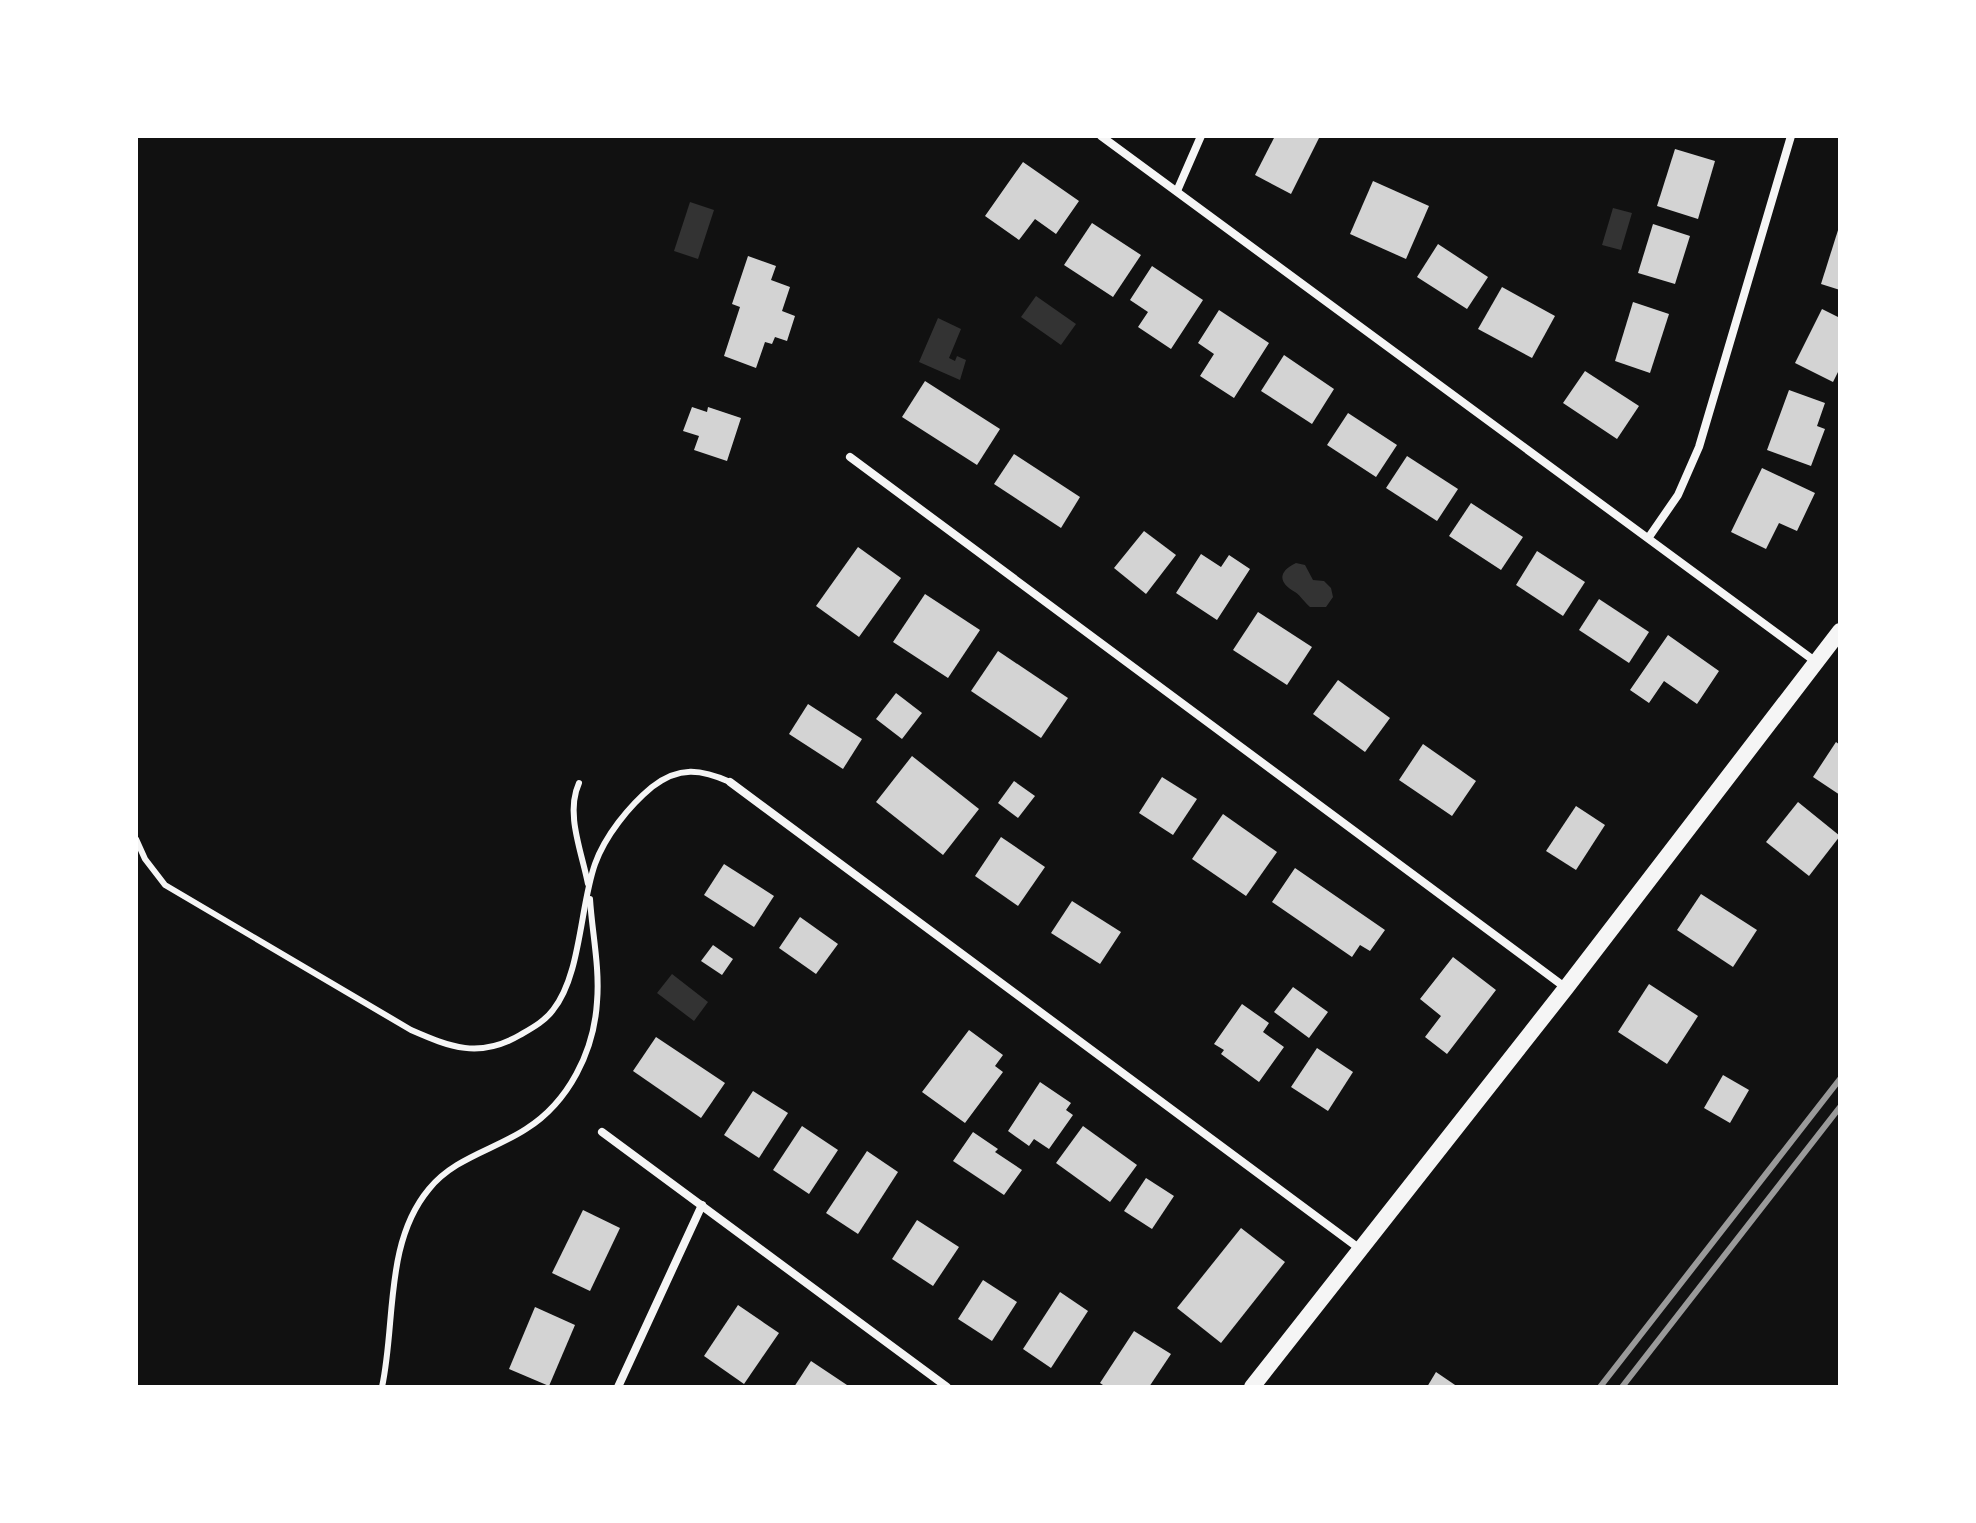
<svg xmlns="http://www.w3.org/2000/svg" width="1976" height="1523" font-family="Ubuntu,sans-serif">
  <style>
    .water { fill: #333 }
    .building { fill: #d3d3d3 }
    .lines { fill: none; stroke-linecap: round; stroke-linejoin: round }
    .service { stroke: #f5f5f5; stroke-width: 6 }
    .minor { stroke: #f5f5f5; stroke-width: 8 }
    .secondary { stroke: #f5f5f5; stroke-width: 16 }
    .rail { stroke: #9a9a9a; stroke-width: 6 }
  </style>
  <rect width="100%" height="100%" fill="#111"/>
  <g class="water">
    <path d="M 690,202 L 714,210 L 698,259 L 674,251 Z"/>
    <path d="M 1613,208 L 1632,213 L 1621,250 L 1602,245 Z"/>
    <path d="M 1036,296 L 1076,324 L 1061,345 L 1021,317 Z"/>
    <path d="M 938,318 L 961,329 L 949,358 L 955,361 L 957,356 L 966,360 L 960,380 L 919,362 Z"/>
    <path d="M 1296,563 L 1305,565 L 1313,580 L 1324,581 L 1331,588 L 1333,597 L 1326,607 L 1310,607 C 1304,602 1301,596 1295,592 C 1279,583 1277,572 1296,563 Z"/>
    <path d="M 672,974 L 708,1002 L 694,1021 L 657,993 Z"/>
  </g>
  <g class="building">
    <path d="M 1275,136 L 1315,136 L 1319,138 L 1291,194 L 1255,175 Z"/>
    <path d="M 1675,149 L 1715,161 L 1698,219 L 1657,206 Z"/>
    <path d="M 1023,162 L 1079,201 L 1056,234 L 1035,219 L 1019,240 L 985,216 Z"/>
    <path d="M 1373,181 L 1429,206 L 1406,259 L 1350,234 Z"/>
    <path d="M 1092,223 L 1141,255 L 1113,297 L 1064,265 Z"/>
    <path d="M 1653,224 L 1690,236 L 1675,284 L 1638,273 Z"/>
    <path d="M 1839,227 L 1840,227 L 1840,290 L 1821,284 Z"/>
    <path d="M 1438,244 L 1488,277 L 1467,309 L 1417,277 Z"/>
    <path d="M 748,256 L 776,266 L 771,280 L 790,287 L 782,311 L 795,316 L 787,341 L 775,337 L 772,344 L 765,342 L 756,368 L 724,356 L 740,307 L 732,304 Z"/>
    <path d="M 1152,266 L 1203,300 L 1171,349 L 1138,327 L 1148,312 L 1130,300 Z"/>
    <path d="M 1502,287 L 1555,316 L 1532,358 L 1478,329 Z"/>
    <path d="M 1633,302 L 1669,314 L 1650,373 L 1615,361 Z"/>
    <path d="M 1822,309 L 1840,318 L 1840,368 L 1833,382 L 1795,363 Z"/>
    <path d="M 1219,310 L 1269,343 L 1234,398 L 1200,376 L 1214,354 L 1198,343 Z"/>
    <path d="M 1284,355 L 1334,389 L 1312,424 L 1261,391 Z"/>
    <path d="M 1585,371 L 1639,406 L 1617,439 L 1563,403 Z"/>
    <path d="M 925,381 L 1000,429 L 977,465 L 902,417 Z"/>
    <path d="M 1789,390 L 1825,403 L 1817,426 L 1825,429 L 1811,466 L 1767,450 Z"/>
    <path d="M 692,407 L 707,412 L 708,407 L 741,418 L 727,461 L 694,450 L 699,436 L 683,431 Z"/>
    <path d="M 1348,413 L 1397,445 L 1376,477 L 1327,445 Z"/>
    <path d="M 1014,454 L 1080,497 L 1061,528 L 994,484 Z"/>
    <path d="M 1407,456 L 1458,489 L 1437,521 L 1386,488 Z"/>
    <path d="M 1762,468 L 1815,493 L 1797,531 L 1779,523 L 1766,549 L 1731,532 Z"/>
    <path d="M 1471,503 L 1523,537 L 1501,570 L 1449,536 Z"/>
    <path d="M 1144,531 L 1176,555 L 1146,594 L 1114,568 Z"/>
    <path d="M 858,547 L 901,578 L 859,637 L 816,606 Z"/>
    <path d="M 1537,551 L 1585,582 L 1563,616 L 1516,585 Z"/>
    <path d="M 1201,554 L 1221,567 L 1229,555 L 1250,569 L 1217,620 L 1176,593 Z"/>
    <path d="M 925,594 L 980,630 L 948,678 L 893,642 Z"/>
    <path d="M 1599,599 L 1649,632 L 1629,663 L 1579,630 Z"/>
    <path d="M 1258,612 L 1312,647 L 1287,685 L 1233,650 Z"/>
    <path d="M 1668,635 L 1719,671 L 1697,704 L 1664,681 L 1649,703 L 1630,690 Z"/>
    <path d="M 998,651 L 1068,698 L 1041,738 L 971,691 Z"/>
    <path d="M 1338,680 L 1390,718 L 1365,752 L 1313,714 Z"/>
    <path d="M 896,693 L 922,713 L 902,739 L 876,719 Z"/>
    <path d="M 808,704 L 862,739 L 843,769 L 789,734 Z"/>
    <path d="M 1836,742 L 1840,745 L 1840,795 L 1813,777 Z"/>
    <path d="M 1423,744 L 1476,781 L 1452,816 L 1399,780 Z"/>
    <path d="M 912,756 L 979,809 L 943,855 L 876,802 Z"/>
    <path d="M 1162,777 L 1197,799 L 1173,835 L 1139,813 Z"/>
    <path d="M 1014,781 L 1035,796 L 1018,818 L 998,803 Z"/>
    <path d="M 1798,802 L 1840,836 L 1809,876 L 1766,842 Z"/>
    <path d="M 1576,806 L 1605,825 L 1576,870 L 1546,851 Z"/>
    <path d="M 1223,814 L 1277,852 L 1246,896 L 1192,859 Z"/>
    <path d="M 1001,837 L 1045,867 L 1018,906 L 975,876 Z"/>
    <path d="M 724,864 L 774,896 L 754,927 L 704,895 Z"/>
    <path d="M 1295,868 L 1385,930 L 1370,951 L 1360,945 L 1352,957 L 1272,902 Z"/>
    <path d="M 1701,894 L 1757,930 L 1733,967 L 1677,930 Z"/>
    <path d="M 1072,901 L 1121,932 L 1100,964 L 1051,933 Z"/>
    <path d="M 800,917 L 838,944 L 816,974 L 779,948 Z"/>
    <path d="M 713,945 L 733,959 L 722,975 L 701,961 Z"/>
    <path d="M 1453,957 L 1496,990 L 1447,1054 L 1425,1037 L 1441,1016 L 1420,999 Z"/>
    <path d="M 1649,984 L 1698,1016 L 1667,1064 L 1618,1032 Z"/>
    <path d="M 1293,987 L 1328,1012 L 1309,1038 L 1274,1012 Z"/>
    <path d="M 1242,1004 L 1269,1023 L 1263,1032 L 1284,1047 L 1259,1082 L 1221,1054 L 1224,1050 L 1214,1044 Z"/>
    <path d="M 969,1030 L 1003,1055 L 995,1066 L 1003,1072 L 965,1123 L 922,1092 Z"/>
    <path d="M 656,1037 L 725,1083 L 701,1118 L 633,1071 Z"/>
    <path d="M 1317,1048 L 1353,1072 L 1328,1111 L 1291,1087 Z"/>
    <path d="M 1723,1075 L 1749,1090 L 1730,1123 L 1704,1108 Z"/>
    <path d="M 1040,1082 L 1071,1103 L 1066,1110 L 1073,1115 L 1049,1149 L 1034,1139 L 1029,1146 L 1008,1131 Z"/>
    <path d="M 753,1091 L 788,1113 L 759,1158 L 724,1135 Z"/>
    <path d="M 802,1126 L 838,1150 L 809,1194 L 773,1170 Z"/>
    <path d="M 1083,1126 L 1137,1165 L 1110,1202 L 1056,1163 Z"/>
    <path d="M 973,1132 L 998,1149 L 995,1152 L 1022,1170 L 1004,1195 L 953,1161 Z"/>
    <path d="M 867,1151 L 898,1172 L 858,1234 L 826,1213 Z"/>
    <path d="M 1146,1178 L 1174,1196 L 1152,1229 L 1124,1211 Z"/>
    <path d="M 583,1210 L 620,1228 L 590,1291 L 552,1273 Z"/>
    <path d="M 917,1220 L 959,1247 L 933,1286 L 892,1259 Z"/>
    <path d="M 1241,1228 L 1285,1262 L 1221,1343 L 1177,1308 Z"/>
    <path d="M 983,1280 L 1017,1302 L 992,1341 L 958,1319 Z"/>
    <path d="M 1060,1292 L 1088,1311 L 1051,1368 L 1023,1349 Z"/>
    <path d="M 738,1305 L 779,1333 L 744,1384 L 704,1356 Z"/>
    <path d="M 535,1307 L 575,1325 L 549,1386 L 509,1369 Z"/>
    <path d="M 1134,1331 L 1171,1354 L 1149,1387 L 1106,1387 L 1100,1383 Z"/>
    <path d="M 811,1361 L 850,1387 L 794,1387 Z"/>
    <path d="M 1436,1372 L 1458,1387 L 1427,1387 Z"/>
  </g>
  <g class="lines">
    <g class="service">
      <path d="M 579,783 C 565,814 582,852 588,884"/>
      <path d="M 136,839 L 145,859 L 165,885 L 411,1030 C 450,1047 479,1059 520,1035 C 532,1028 545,1021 553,1010 C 581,975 580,906 595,864 C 605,836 629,806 652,787 C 679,766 701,769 730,782"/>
      <path d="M 382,1387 C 396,1323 384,1243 429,1189 C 454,1158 494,1150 526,1129 C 569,1102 594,1051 597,1002 C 600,968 592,932 590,899"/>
    </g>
    <g class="minor">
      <path d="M 1101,136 L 1816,662"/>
      <path d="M 1177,191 L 1201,136"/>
      <path d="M 850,457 L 1566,988"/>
      <path d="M 1649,537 L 1678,495 L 1699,447 L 1791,136"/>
      <path d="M 730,782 L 1360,1249"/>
      <path d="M 602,1132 L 947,1387"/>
      <path d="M 618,1387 L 702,1205"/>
    </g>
    <path class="secondary" d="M 1252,1387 L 1566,988 L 1840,631"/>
    <g class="rail">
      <path d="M 1600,1387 L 1840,1079"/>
      <path d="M 1622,1387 L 1840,1107"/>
    </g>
  </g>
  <rect width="1976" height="1523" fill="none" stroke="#ffffff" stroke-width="276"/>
</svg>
